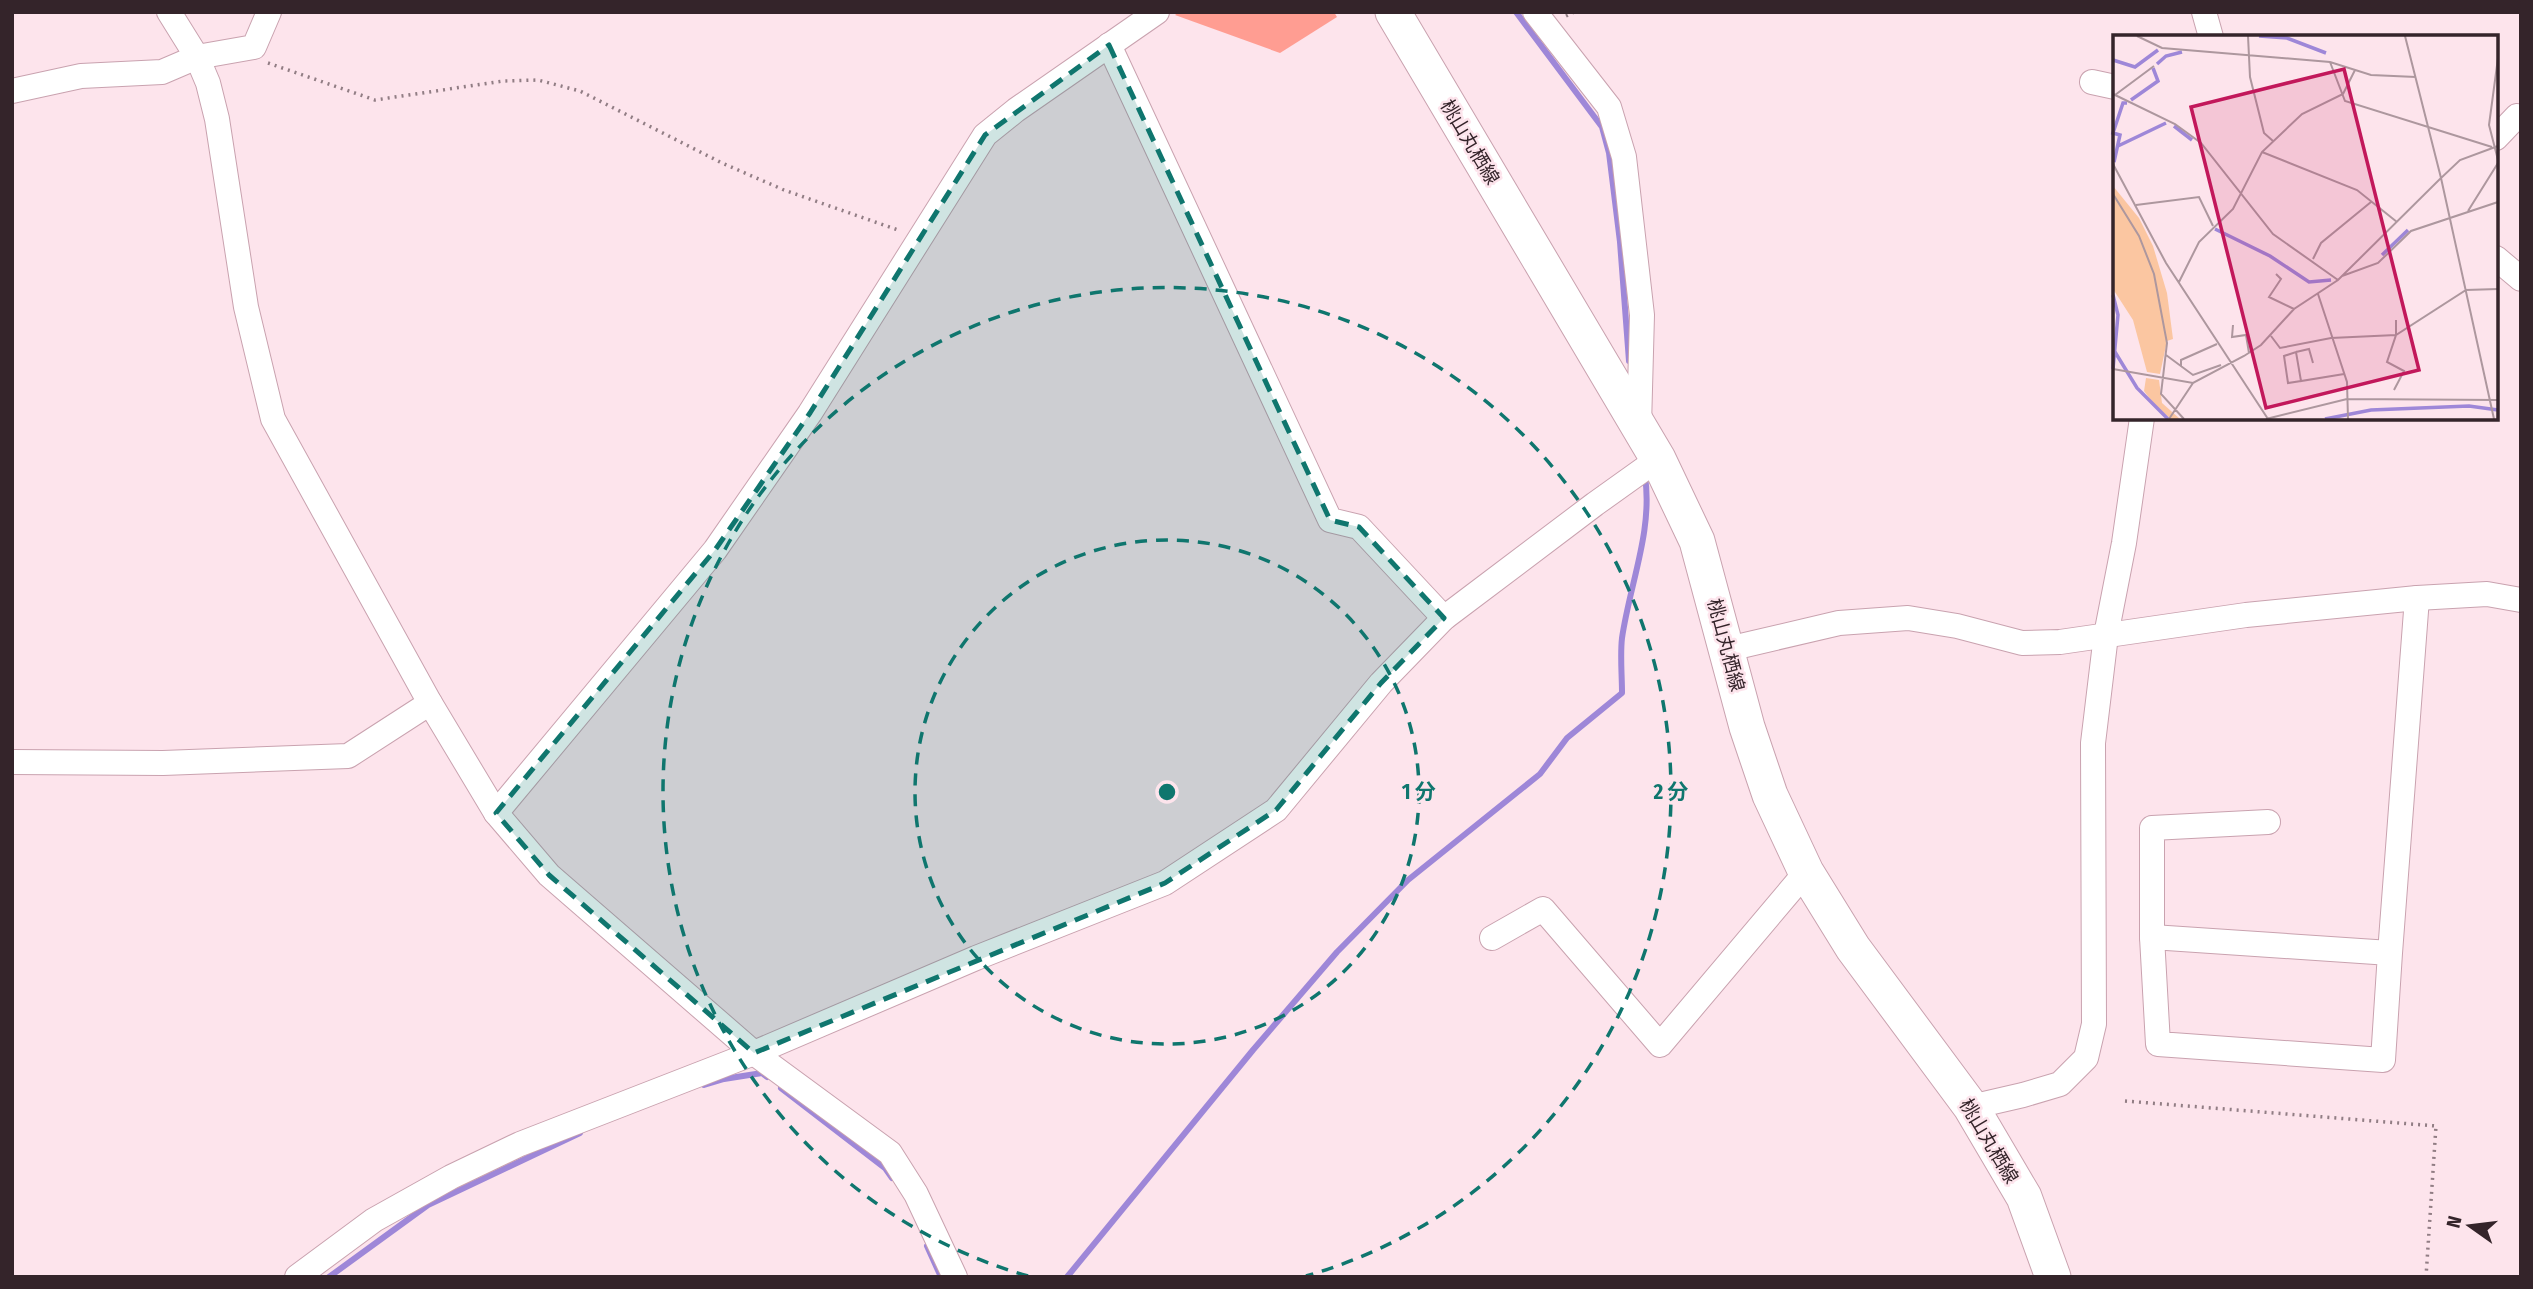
<svg xmlns="http://www.w3.org/2000/svg" width="2533" height="1289" font-family="'Fira Sans Condensed','Noto Sans JP',sans-serif">
  <style>
    .lines { fill: none; stroke-linecap: round; stroke-linejoin: round }
    .stream { stroke: #9e87d8; stroke-width: 6 }
    .building { fill: #ff9d92 }
    .minor-casing { stroke: #c9a2af; stroke-width: 26 }
    .secondary-casing { stroke: #c9a2af; stroke-width: 37 }
    .path { stroke: #917d84; stroke-width: 3.5; stroke-dasharray: 2 5; stroke-linecap: butt }
    .minor { stroke: #fff; stroke-width: 24 }
    .secondary { stroke: #fff; stroke-width: 35 }
    .marked { fill: #0f766e; fill-opacity: 0.2; stroke: #0f766e; stroke-width: 5; stroke-dasharray: 14 9; stroke-linejoin: round }
    .ring { fill: none; stroke: #0f766e; stroke-width: 3.5; stroke-dasharray: 12 9 }
    .labels { text-anchor: middle; dominant-baseline: central; stroke-width: 5; stroke-linejoin: round; paint-order: stroke }
    .street-label { font-size: 19px; fill: #34242a; stroke: #fde4ec }
    .inset-river { fill: none; stroke: #9e87d8; stroke-width: 3.5 }
    .inset-road { fill: none; stroke: #ad979e; stroke-width: 2 }
    .view { fill: #c2185b; fill-opacity: 0.15; stroke: #c2185b; stroke-width: 3.5 }
    .inset-edge { fill: none; stroke: #34242a; stroke-width: 3.5 }
    .centre { fill: #0f766e; stroke: #fde4ec; stroke-width: 3.5 }
    .ring-label { font-size: 21px; text-anchor: middle; font-weight: bold; fill: #0f766e; stroke: #fde4ec; stroke-width: 5; stroke-linejoin: round; paint-order: stroke }
  </style>
  <rect width="100%" height="100%" fill="#fde4ec"/>
  <g class="lines">
    <g class="stream">
      <path d="M 1516,12 L 1602,127 L 1609,153 L 1620,242 L 1629,361"/>
      <path d="M 704,1085 L 724,1079 L 762,1073 L 767,1077"/>
      <path d="M 781,1088 L 885,1168 L 892,1178"/>
      <path d="M 927,1246 L 941,1277"/>
      <path d="M 329,1277 L 428,1205 L 580,1133"/>
      <path d="M 1067,1277 L 1253,1050 L 1337,952 L 1408,880 L 1540,774 L 1567,738 L 1622,693 C 1622,675 1620,655 1622,638 C 1630,583 1653,531 1645,476"/>
    </g>
  </g>
  <path class="building" d="M 1179,12 L 1334,12 L 1337,17 L 1280,53 L 1175,15 Z"/>
  <g class="lines">
    <g class="minor-casing">
      <g id="minor">
        <path d="M 169,12 L 197,57 L 208,83 L 217,119 L 246,307 L 273,419 L 430,703 L 496,813 L 549,875 L 754,1053 L 890,1153 L 916,1194 L 955,1277"/>
        <path d="M 1535,12 L 1609,107 L 1624,157 L 1642,315 L 1639,426"/>
        <path d="M 2204,12 L 2211,37"/>
        <path d="M 1109,45 L 1330,520 L 1359,527 L 1444,618"/>
        <path d="M 2092,82 L 2115,87"/>
        <path d="M 12,91 L 81,76 L 162,72 L 197,57 L 254,47 L 269,12"/>
        <path d="M 2496,138 L 2517,116 L 2521,119"/>
        <path d="M 2496,258 L 2521,279"/>
        <path d="M 1728,649 L 1839,623 L 1908,618 L 1957,626 L 2022,643 L 2060,642 L 2246,615 L 2417,598 L 2487,594 L 2521,600"/>
        <path d="M 12,762 L 163,763 L 348,756 L 430,703"/>
        <path d="M 496,813 L 715,550 L 810,413 L 985,135 L 1016,110 L 1157,12"/>
        <path d="M 2152,937 L 2152,828 L 2268,822"/>
        <path d="M 1492,938 L 1543,909 L 1660,1045 L 1806,872"/>
        <path d="M 2390,953 L 2383,1060 L 2158,1044 L 2152,937 L 2390,953 L 2417,598"/>
        <path d="M 1971,1107 L 2023,1095 L 2060,1084 L 2086,1058 L 2094,1024 L 2093,743 L 2106,635 L 2124,543 L 2142,418"/>
        <path d="M 297,1277 L 374,1220 L 451,1177 L 520,1144 L 754,1053 L 976,958 L 1165,883 L 1276,810 L 1381,683 L 1444,618 L 1595,504 L 1658,459"/>
      </g>
    </g>
    <g class="secondary-casing">
      <path id="secondary" d="M 1393,12 L 1658,459 L 1697,541 L 1747,727 L 1770,795 L 1806,872 L 1853,948 L 1971,1107 L 2024,1197 L 2053,1277"/>
    </g>
    <g class="path">
      <path d="M 1566,16 L 1574,12"/>
      <path d="M 268,63 L 375,100 L 503,81 L 538,80 L 580,91 L 722,163 L 784,190 L 898,230"/>
      <path d="M 2125,1101 L 2436,1126 L 2426,1277"/>
    </g>
    <use href="#minor" class="minor"/>
    <use href="#secondary" class="secondary"/>
  </g>
  <path class="marked" d="M 1109,45 L 1330,520 L 1359,527 L 1444,618 L 1381,683 L 1276,810 L 1165,883 L 754,1053 L 549,875 L 496,813 L 715,550 L 810,413 L 985,135 Z"/>
  <g class="ring">
    <circle cx="1167" cy="792" r="252"/>
    <path d="M1028 1276A504 504 0 1 1 1306 1276"/>
  </g>
  <g class="labels">
    <g class="street-label">
      <text transform="translate(1470 142) rotate(59)">桃山丸栖線</text>
      <text transform="translate(1726 645) rotate(75)">桃山丸栖線</text>
      <text transform="translate(1989 1141) rotate(59)">桃山丸栖線</text>
    </g>
  </g>
  <g transform="translate(2113 35)">
    <rect width="385" height="385" fill="#fde4ec"/>
    <path d="M 0,151 L 26,183 L 40,211 L 54,258 L 60,304 L 54,306 L 47,339 L 34,337 L 20,285 L 0,254 ZM 33,343 L 46,345 L 49,368 L 67,384 L 58,384 L 41,369 L 31,356 Z" fill="#fbc6a1"/>
    <path class="inset-river" d="M 146,1 L 174,3 L 213,18M 0,25 L 22,32 L 45,15M 44,29 L 53,21 L 69,17M 18,65 L 45,46 L 40,33M 61,91 L 79,105M 5,111 L 53,88M 1,127 L 7,100 L 0,98 L 10,68 L 14,68M 102,194 L 157,221 L 196,247 L 218,245M 269,220 L 295,195M 0,260 L 5,280 L 0,334M 2,317 L 24,353 L 55,384M 212,384 L 258,375 L 356,371 L 385,375"/>
    <path class="inset-road" d="M 24,1 L 49,13 L 217,27 L 258,40 L 303,42M 135,1 L 137,42 L 151,98 L 160,106M 385,23 L 376,90 L 385,125M 217,27 L 232,66 L 379,112M 0,59 L 62,89 L 88,108 L 160,199 L 225,245M 2,60 L 41,31M 149,117 L 244,155 L 284,187M 0,129 L 53,228 L 155,384M 0,159 L 26,201 L 41,239 L 54,308 L 48,359 L 71,384M 23,170 L 86,162 L 100,191M 355,176 L 385,128M 200,224 L 208,208 L 258,167M 163,239 L 168,244 L 156,262 L 181,274M 229,241 L 265,228 L 298,196 L 385,167M 66,247 L 86,207 L 120,174 L 149,117 L 189,79 L 230,59 L 242,35M 205,259 L 234,347 L 235,384M 120,290 L 119,302 L 133,300 L 136,318M 158,301 L 167,313 L 218,303 L 283,300 L 353,255 L 385,254M 183,317 L 196,314 L 200,328M 53,320 L 80,340 L 108,330M 68,332 L 68,325 L 104,309M 0,334 L 80,348 L 131,321 L 148,310 L 181,274 L 225,245 L 328,143 L 292,1M 188,346 L 175,348 L 171,321 L 183,317 L 188,346 L 231,339M 281,355 L 291,336 L 274,327 L 283,300 L 283,285M 56,384 L 80,348M 153,384 L 234,364 L 385,365M 381,384 L 328,143 L 347,125 L 385,111"/>
    <path class="view" d="M 231,34 L 306,335 L 153,373 L 78,72 Z"/>
    <rect width="385" height="385" class="inset-edge"/>
  </g>
  <circle cx="1167" cy="792" r="10" class="centre"/>
  <g class="ring-label">
    <text x="1419" y="799">1 分</text>
    <text x="1671" y="799">2 分</text>
  </g>
  <rect width="2533" height="1289" fill="none" stroke="#34242a" stroke-width="28"/>
  <g transform="translate(2470 1226) rotate(284)" stroke="#fde4ec" stroke-width="5" paint-order="stroke">
  <path d="M0-5L12 26L0 18L-12 26Z" fill="#34242a"/>
  <text y="-10" font-size="19" font-weight="bold" text-anchor="middle" fill="#34242a">N</text>
  </g>
</svg>
